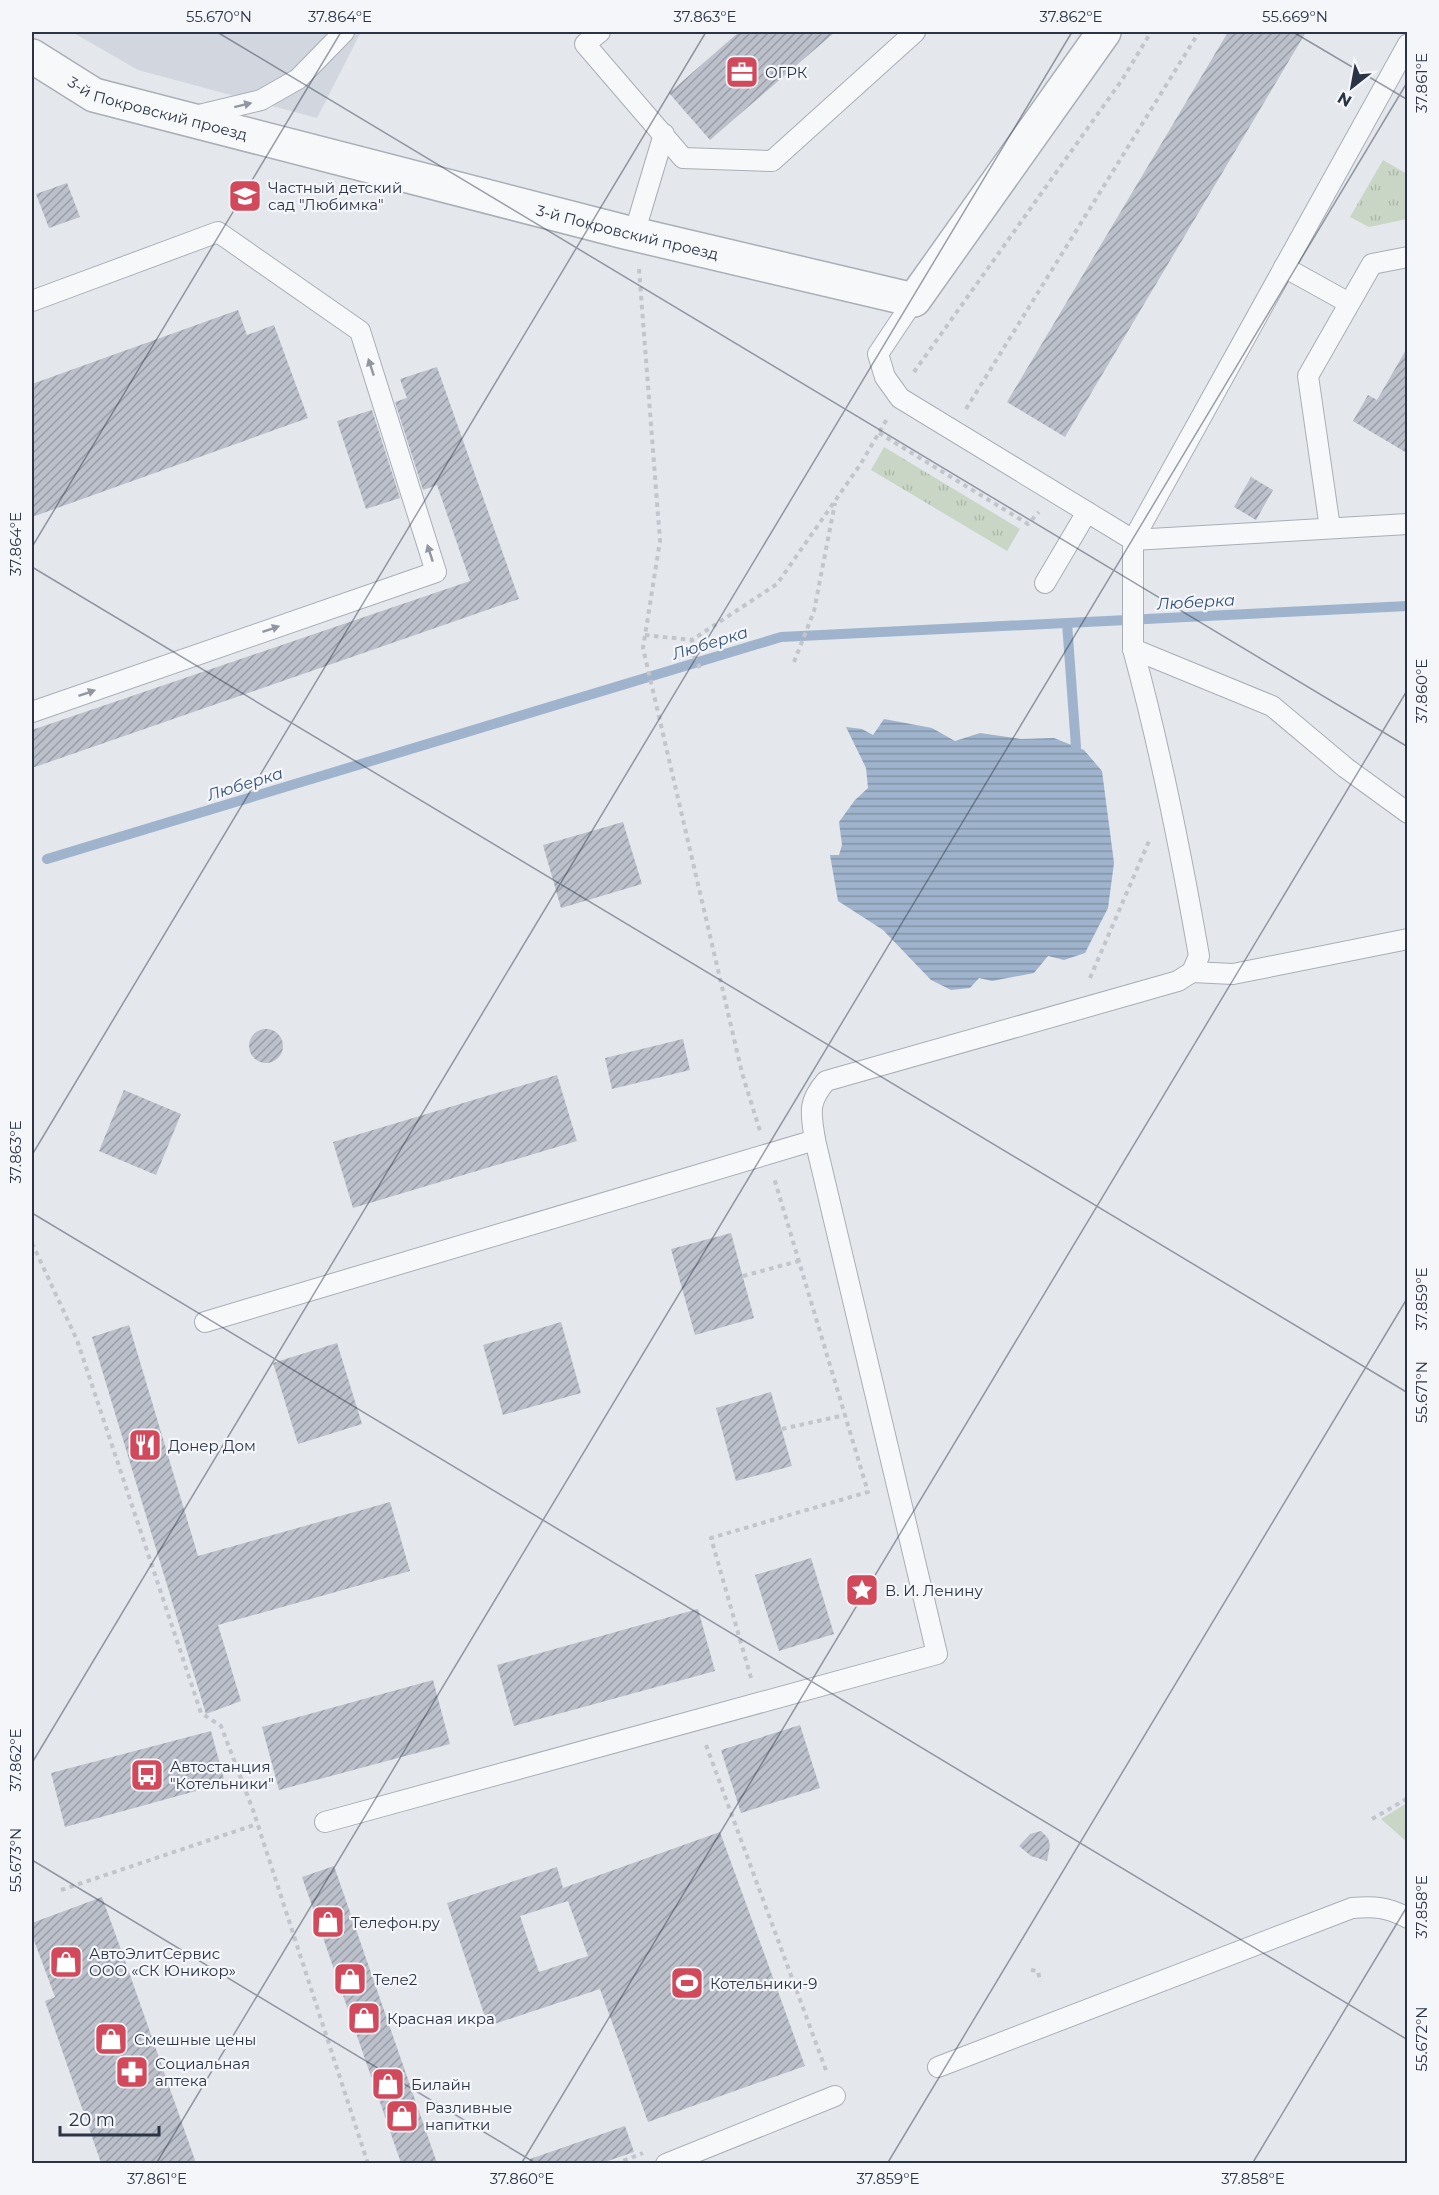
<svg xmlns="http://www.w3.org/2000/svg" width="1439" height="2195" font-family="Montserrat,sans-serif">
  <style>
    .built { fill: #d2d6de }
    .grass { fill: #c9d6c5 }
    .park { fill: url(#park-tufts) }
    .water { fill: url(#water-rules) }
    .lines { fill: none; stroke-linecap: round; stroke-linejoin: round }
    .stream { stroke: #9fb4cc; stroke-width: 10 }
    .building { fill: url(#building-hatch); fill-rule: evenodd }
    .service-casing { stroke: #a9aeb7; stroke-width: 22 }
    .minor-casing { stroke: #a9aeb7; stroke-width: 36 }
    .path { stroke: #c2c5cb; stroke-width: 4; stroke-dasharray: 4.5 4.5; stroke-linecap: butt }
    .service { stroke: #f7f8fa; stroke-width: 20 }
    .minor { stroke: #f7f8fa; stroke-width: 33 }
    .oneway { fill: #9196a0 }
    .ticks { fill: none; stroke: #2b3445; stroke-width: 1.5; stroke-opacity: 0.45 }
    .labels { text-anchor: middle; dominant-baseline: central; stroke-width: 4.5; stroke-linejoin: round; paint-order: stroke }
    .poi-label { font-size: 15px; fill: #2b3445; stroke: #f4f6f9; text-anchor: start }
    .street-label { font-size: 15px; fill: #2b3445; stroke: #f4f6f9 }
    .water-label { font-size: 16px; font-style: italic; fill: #34527a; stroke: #f4f6f9 }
    .neatline { fill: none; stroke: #2b3445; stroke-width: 2 }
    .ticks-label { font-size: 15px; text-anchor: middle; fill: #2b3445 }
  </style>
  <defs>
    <pattern id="park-tufts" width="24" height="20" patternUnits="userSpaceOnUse" patternTransform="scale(1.5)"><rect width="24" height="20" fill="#c9d6c5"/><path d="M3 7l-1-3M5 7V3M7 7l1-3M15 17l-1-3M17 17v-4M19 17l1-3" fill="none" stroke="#adb8ab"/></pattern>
    <pattern id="water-rules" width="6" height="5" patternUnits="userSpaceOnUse" patternTransform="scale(1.5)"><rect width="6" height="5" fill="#9fb4cc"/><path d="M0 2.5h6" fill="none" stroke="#8293a7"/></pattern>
    <pattern id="building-hatch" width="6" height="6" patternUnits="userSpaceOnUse" patternTransform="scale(1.5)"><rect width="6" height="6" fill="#bbc0ca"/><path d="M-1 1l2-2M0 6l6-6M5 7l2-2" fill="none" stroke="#989da6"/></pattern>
  </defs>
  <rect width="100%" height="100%" fill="#e4e7ec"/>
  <path class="built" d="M 72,32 L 361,32 L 317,118 L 138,70 Z"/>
  <path class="grass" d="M 1407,1803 L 1407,1842 L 1381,1819 Z"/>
  <g class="park">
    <path d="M 1383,160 L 1407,174 L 1407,219 L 1369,227 L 1350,217 Z"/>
    <path d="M 884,447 L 1020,529 L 1007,551 L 871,470 Z"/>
  </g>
  <path class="water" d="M 884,719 L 932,728 L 955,741 L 980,733 L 1021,739 L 1054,738 L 1084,750 L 1102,771 L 1114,863 L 1108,908 L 1085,953 L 1064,960 L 1048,956 L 1034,973 L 992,981 L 979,978 L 970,988 L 951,990 L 931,980 L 883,930 L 838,901 L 830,855 L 839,855 L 842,845 L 839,822 L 855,800 L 868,788 L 866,768 L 846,727 L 862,729 L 873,735 Z"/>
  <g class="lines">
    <g class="stream">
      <path d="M 1067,623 L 1076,747"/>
      <path d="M 47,859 L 781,637 L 1408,606"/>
    </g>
  </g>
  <g class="building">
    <path d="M 739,32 L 835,32 L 710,140 L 669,93 Z"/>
    <path d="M 1228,32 L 1306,32 L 1065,437 L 1007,402 Z"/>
    <path d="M 67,183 L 80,217 L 49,228 L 36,194 Z"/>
    <path d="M 238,310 L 247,335 L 274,325 L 308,418 L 32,517 L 32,384 Z"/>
    <path d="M 1407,348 L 1407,453 L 1353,421 L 1368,395 L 1377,400 Z"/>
    <path d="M 437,367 L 519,599 L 32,768 L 32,730 L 470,581 L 437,485 L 423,490 L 395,402 L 407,398 L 400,379 Z"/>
    <path d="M 372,410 L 400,498 L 366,509 L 337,421 Z"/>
    <path d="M 1251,477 L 1273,490 L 1256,520 L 1234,507 Z"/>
    <path d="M 623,822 L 642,884 L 561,908 L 543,845 Z"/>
    <circle cx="266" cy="1046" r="17"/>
    <path d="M 683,1039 L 690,1070 L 612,1089 L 605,1058 Z"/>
    <path d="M 557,1075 L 577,1141 L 353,1208 L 333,1142 Z"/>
    <path d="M 124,1090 L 181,1114 L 156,1175 L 99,1151 Z"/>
    <path d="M 731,1233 L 754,1318 L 695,1335 L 671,1249 Z"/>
    <path d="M 561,1322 L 581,1393 L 503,1415 L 483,1345 Z"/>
    <path d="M 129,1325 L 198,1556 L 390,1502 L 410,1571 L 218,1625 L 241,1701 L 206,1714 L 92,1337 Z"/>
    <path d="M 337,1343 L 362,1424 L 298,1444 L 273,1363 Z"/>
    <path d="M 771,1392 L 792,1466 L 736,1481 L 716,1408 Z"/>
    <path d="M 811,1558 L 834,1634 L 779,1651 L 755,1575 Z"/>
    <path d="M 698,1609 L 715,1671 L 514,1726 L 497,1665 Z"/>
    <path d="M 433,1680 L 450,1744 L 279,1790 L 262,1727 Z"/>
    <path d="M 800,1725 L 820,1788 L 741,1813 L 721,1750 Z"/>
    <path d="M 211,1731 L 225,1783 L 65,1827 L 51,1773 Z"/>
    <path d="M 1041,1831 L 1048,1838 L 1050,1845 L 1047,1861 L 1031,1856 L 1019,1846 L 1030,1834 Z"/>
    <path d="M 720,1832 L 805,2066 L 648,2122 L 600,1989 L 488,2026 L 447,1903 L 557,1867 L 563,1888 ZM 565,1893 L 588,1956 L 539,1972 L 520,1916 L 568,1901 Z"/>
    <path d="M 334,1866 L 437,2163 L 401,2163 L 302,1877 Z"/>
    <path d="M 102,1897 L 124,1958 L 196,2163 L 101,2163 L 45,2001 L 55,1997 L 32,1935 L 32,1923 Z"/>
    <path d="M 625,2126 L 634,2152 L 602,2163 L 531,2163 L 530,2159 Z"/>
  </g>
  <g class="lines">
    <g class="service-casing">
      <g id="service">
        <path d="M 600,32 L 585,44 L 683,158 L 772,161 L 915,32"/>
        <path d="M 195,116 L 261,100 L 298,79 L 344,32"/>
        <path d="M 634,234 L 664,134"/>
        <path d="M 1284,267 L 1349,303"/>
        <path d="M 914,300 L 878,354 L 885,377 L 900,398 L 1133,540 L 1133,649 L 1272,706 L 1346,768 L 1408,813"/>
        <path d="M 32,301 L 218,232 L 360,331 L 436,572 L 32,712"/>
        <path d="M 1330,528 L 1308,376 L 1372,264 L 1408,257"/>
        <path d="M 1133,540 L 1408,44"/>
        <path d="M 1133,540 L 1408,524"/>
        <path d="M 1045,583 L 1087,512"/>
        <path d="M 1192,972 L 1233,974 L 1408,939"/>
        <path d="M 205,1322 L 815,1140"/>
        <path d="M 325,1822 L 937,1654 L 815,1140 C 811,1113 807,1103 826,1081 L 1178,981 L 1192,972 L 1199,956 C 1181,853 1161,751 1133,649"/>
        <path d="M 938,2067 L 1352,1908 C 1375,1906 1387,1907 1408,1918"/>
        <path d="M 666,2164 L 835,2096"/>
      </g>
    </g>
    <g class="minor-casing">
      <g id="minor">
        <path id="s1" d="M 32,56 L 94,95 L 625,232 L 914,300 L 1104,32"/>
      </g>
    </g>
    <g class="path">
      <path d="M 639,269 L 660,541 L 643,648 L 742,1073 L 760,1131"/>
      <path d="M 914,372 L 1122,80 L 1151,32"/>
      <path d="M 966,409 L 1199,32"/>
      <path d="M 879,433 L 1028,524 L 1039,512"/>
      <path d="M 645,635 L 692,640"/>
      <path d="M 794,662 L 814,611 L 835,503"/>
      <path d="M 700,668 L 694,656 L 692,640 L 777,584 L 860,465 L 887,419"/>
      <path d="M 1090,978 L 1149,841"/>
      <path d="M 32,1243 L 77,1340 L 201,1713 L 221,1726 L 253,1810 L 368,2164"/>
      <path d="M 743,1276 L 799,1261"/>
      <path d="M 782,1429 L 845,1415"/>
      <path d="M 751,1678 L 711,1538 L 868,1492 L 774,1178"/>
      <path d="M 706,1745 L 827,2073"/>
      <path d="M 1372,1819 L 1408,1798"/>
      <path d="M 61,1890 L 257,1824"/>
      <path d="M 1031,1970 L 1038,1971 L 1040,1982"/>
      <path d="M 615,2164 L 643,2153"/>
    </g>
    <use href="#service" class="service"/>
    <use href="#minor" class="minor"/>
  </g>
  <defs><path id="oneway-solid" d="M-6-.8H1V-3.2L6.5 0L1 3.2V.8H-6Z" transform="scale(1.5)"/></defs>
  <g class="oneway">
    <use href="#oneway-solid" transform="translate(243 105) rotate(-14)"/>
    <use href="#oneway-solid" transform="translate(371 367) rotate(-108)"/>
    <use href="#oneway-solid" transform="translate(430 553) rotate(-108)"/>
    <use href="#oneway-solid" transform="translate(271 629) rotate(-19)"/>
    <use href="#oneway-solid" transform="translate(87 693) rotate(-19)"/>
  </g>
  <path class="ticks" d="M 217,32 L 1408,747M 1293,32 L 1408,100M 32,547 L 341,32M 32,567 L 1408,1393M 32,1155 L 706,32M 32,1213 L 1408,2040M 32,1763 L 1072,32M 32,1860 L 537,2164M 156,2164 L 1408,81M 521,2164 L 1408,689M 887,2164 L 1408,1297M 1252,2164 L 1408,1905"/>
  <defs>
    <g id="office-square" transform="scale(1.725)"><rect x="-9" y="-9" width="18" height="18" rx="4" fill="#d1495b" stroke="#f4f6f9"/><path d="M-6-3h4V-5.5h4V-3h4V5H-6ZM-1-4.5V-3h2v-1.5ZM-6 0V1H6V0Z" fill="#fff"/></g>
    <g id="school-square" transform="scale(1.725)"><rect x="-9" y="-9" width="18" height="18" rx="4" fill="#d1495b" stroke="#f4f6f9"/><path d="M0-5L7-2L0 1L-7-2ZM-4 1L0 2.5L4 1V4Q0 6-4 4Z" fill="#fff"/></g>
    <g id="restaurant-square" transform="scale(1.725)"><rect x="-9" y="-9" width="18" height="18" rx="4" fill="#d1495b" stroke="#f4f6f9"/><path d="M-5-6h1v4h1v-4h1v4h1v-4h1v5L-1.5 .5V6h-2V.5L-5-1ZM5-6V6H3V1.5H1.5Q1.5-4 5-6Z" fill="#fff"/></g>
    <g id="sight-square" transform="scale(1.725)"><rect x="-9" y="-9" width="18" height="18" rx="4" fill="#d1495b" stroke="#f4f6f9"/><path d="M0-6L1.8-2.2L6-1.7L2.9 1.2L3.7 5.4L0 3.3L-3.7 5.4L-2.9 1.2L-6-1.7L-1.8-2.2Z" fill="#fff"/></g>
    <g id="bus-square" transform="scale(1.725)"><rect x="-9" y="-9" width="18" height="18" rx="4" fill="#d1495b" stroke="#f4f6f9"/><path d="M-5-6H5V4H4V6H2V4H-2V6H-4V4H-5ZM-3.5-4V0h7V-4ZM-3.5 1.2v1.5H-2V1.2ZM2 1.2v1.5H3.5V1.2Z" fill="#fff"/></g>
    <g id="shop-square" transform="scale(1.725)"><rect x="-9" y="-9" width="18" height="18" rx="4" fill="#d1495b" stroke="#f4f6f9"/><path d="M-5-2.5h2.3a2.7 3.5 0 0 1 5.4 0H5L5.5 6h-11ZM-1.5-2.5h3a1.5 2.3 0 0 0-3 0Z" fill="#fff"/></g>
    <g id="stadium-square" transform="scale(1.725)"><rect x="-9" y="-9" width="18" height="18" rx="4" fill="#d1495b" stroke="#f4f6f9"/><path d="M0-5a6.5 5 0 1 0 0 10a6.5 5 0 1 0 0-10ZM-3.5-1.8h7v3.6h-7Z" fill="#fff"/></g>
    <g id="pharmacy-square" transform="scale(1.725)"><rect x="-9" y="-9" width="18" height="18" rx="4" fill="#d1495b" stroke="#f4f6f9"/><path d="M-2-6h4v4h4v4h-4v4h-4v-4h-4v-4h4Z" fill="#fff"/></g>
  </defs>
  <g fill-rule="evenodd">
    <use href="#office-square" x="742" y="72"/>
    <use href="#school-square" x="245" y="196"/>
    <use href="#restaurant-square" x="145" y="1445"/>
    <use href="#sight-square" x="862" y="1590"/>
    <use href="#bus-square" x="147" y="1775"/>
    <use href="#shop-square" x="328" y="1922"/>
    <use href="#shop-square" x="66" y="1962"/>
    <use href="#shop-square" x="350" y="1979"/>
    <use href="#stadium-square" x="687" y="1983"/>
    <use href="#shop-square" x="364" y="2018"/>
    <use href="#shop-square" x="111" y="2039"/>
    <use href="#pharmacy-square" x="132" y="2072"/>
    <use href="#shop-square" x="388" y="2084"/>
    <use href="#shop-square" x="402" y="2116"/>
  </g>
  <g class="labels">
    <g class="poi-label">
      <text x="765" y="72">ОГРК</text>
      <text x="268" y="187">Частный детский<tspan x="268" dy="17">сад "Любимка"</tspan></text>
      <text x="168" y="1445">Донер Дом</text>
      <text x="885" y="1590">В. И. Ленину</text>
      <text x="170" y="1766">Автостанция<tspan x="170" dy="17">"Котельники"</tspan></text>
      <text x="351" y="1922">Телефон.ру</text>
      <text x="89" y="1953">АвтоЭлитСервис<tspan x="89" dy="17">ООО «СК Юникор»</tspan></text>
      <text x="373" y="1979">Теле2</text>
      <text x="710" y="1983">Котельники-9</text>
      <text x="387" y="2018">Красная икра</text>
      <text x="134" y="2039">Смешные цены</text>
      <text x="155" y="2063">Социальная<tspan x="155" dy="17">аптека</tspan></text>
      <text x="411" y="2084">Билайн</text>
      <text x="425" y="2107">Разливные<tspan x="425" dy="17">напитки</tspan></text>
    </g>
    <g class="street-label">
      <text stroke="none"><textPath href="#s1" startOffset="138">3-й Покровский проезд</textPath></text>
      <text stroke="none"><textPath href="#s1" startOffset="624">3-й Покровский проезд</textPath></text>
    </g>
    <g class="water-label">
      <text transform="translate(1196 602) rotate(-3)">Люберка</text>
      <text transform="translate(710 643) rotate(-17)">Люберка</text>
      <text transform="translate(245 784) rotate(-17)">Люберка</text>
    </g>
  </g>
  <rect width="1439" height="2195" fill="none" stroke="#f4f6f9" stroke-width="66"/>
  <g transform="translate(1352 87) rotate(211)" stroke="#f4f6f9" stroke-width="4.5" paint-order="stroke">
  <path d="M0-4.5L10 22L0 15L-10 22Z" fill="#2b3445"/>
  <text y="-9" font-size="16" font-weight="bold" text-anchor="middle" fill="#2b3445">N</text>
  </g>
  <path d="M60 2126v9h99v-9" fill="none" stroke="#2b3445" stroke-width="3"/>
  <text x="69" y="2126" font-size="18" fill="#2b3445" stroke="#f4f6f9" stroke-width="4.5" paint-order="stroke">20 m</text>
  <rect x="33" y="33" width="1373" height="2129" class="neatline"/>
  <g class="ticks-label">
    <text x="219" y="22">55.670°N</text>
    <text x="340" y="22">37.864°E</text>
    <text x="705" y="22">37.863°E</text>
    <text x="1071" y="22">37.862°E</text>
    <text x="1295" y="22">55.669°N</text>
    <text transform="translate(1422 83) rotate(-90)" y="5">37.861°E</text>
    <text transform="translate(16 544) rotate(-90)" y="5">37.864°E</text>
    <text transform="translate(1422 691) rotate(-90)" y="5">37.860°E</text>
    <text transform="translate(16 1152) rotate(-90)" y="5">37.863°E</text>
    <text transform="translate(1422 1299) rotate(-90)" y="5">37.859°E</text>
    <text transform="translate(1422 1392) rotate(-90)" y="5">55.671°N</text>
    <text transform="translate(16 1760) rotate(-90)" y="5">37.862°E</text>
    <text transform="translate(16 1860) rotate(-90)" y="5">55.673°N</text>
    <text transform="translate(1422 1907) rotate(-90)" y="5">37.858°E</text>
    <text transform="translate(1422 2039) rotate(-90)" y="5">55.672°N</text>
    <text x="157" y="2184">37.861°E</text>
    <text x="522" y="2184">37.860°E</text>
    <text x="888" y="2184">37.859°E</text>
    <text x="1253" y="2184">37.858°E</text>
  </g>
</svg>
